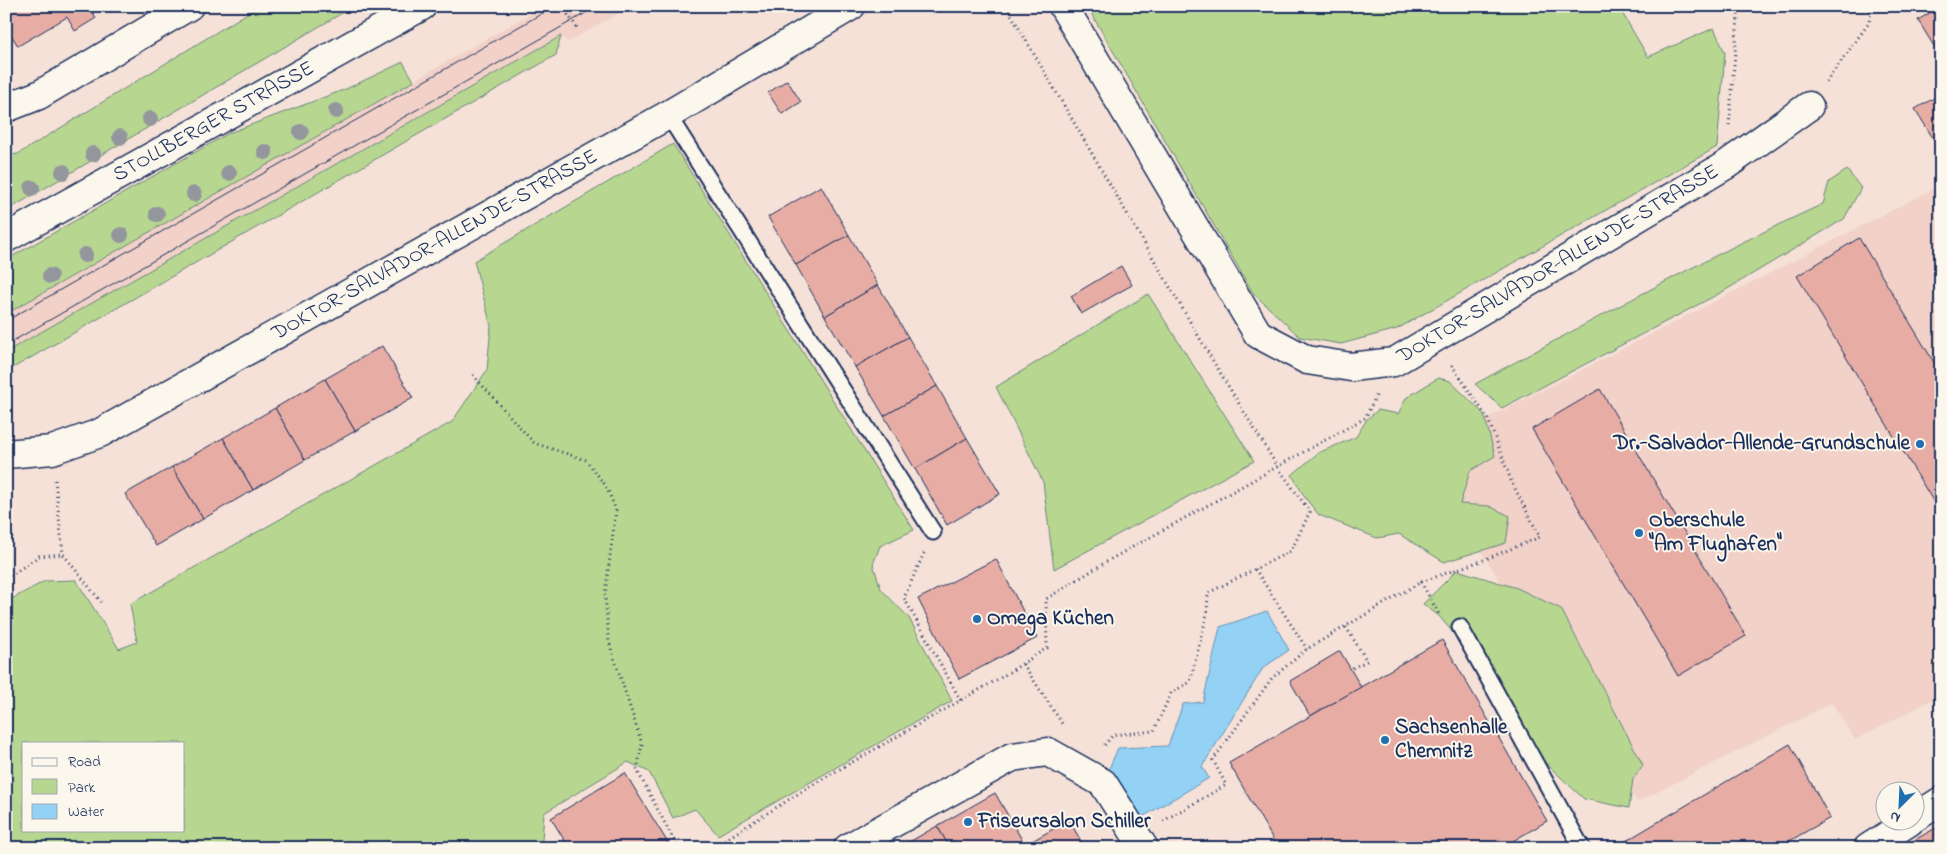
<svg xmlns="http://www.w3.org/2000/svg" width="1947" height="854" font-family="'Indie Flower',sans-serif">
  <style>
    .built { fill: #f1d1c8 }
    .green { fill: #b7d791; stroke: #698378; fill-rule: evenodd }
    .water { fill: #93d2f4; stroke: #6391b8 }
    .building { fill: #e7ada5; stroke: #1b2f5e }
    .lines { fill: none; stroke-linecap: round; stroke-linejoin: round }
    .lane-casing { stroke: #1b2f5e; stroke-width: 19 }
    .street-casing { stroke: #1b2f5e; stroke-width: 31 }
    .secondary-casing { stroke: #1b2f5e; stroke-width: 31 }
    .path { stroke: #1b2f5e; stroke-width: 3; stroke-dasharray: 1 4; stroke-linecap: butt }
    .lane { stroke: #fbf7ec; stroke-width: 15 }
    .street { stroke: #fbf7ec; stroke-width: 28 }
    .secondary { stroke: #fbf7ec; stroke-width: 28 }
    .tram { stroke: #1b2f5e; stroke-width: 1 }
    .tree { fill: #93969c }
    .poi-dot { fill: #1f6fb2; stroke: #fbf7ec; stroke-width: 2 }
    .labels { text-anchor: middle; dominant-baseline: central; stroke-width: 4; stroke-linejoin: round; paint-order: stroke }
    .street-label { font-size: 21px; fill: #1b2f5e; stroke: #fbf7ec }
    .poi-label { font-size: 21px; font-weight: bold; fill: #1b2f5e; stroke: #fbf7ec; text-anchor: start }
  </style>
  <rect width="100%" height="100%" fill="#f5e1d7"/>
  <filter id="ink" filterUnits="userSpaceOnUse"><feTurbulence type="fractalNoise" baseFrequency=".02" numOctaves="2"/><feDisplacementMap in="SourceGraphic" scale="10" xChannelSelector="R" yChannelSelector="G"/><feConvolveMatrix kernelMatrix="1 2 1 2 8 2 1 2 1" color-interpolation-filters="sRGB"/></filter>
  <g filter="url(#ink)">
    <g class="built">
      <path d="M 544,6 L 631,6 L 568,42 L 560,36 L 6,352 L 6,314 Z"/>
      <path d="M 1941,185 L 1941,695 L 1855,740 L 1832,703 L 1637,802 L 1486,559 L 1424,451 Z"/>
    </g>
    <g class="green">
      <path d="M 259,6 L 354,6 L 6,211 L 6,156 L 18,154 Z"/>
      <path d="M 1087,6 L 1629,6 L 1621,11 L 1648,57 L 1714,28 L 1725,53 L 1717,147 L 1397,329 L 1341,344 L 1300,337 L 1253,293 Z"/>
      <path d="M 561,36 L 556,55 L 6,372 L 6,352 Z"/>
      <path d="M 403,62 L 414,81 L 6,314 L 6,260 L 229,133 L 346,89 Z"/>
      <path d="M 673,144 L 914,530 L 880,546 L 873,564 L 881,589 L 909,618 L 952,701 L 718,835 L 695,809 L 673,818 L 649,772 L 628,762 L 544,813 L 542,840 L 528,848 L 6,848 L 6,602 L 45,581 L 76,580 L 119,649 L 137,642 L 130,604 L 452,422 L 487,370 L 491,326 L 474,261 ZM 24,743 L 184,743 L 184,830 L 24,830 Z"/>
      <path d="M 1847,170 L 1861,188 L 1844,219 L 1724,291 L 1502,408 L 1475,384 C 1590,322 1704,258 1823,204 L 1829,182 Z"/>
      <path d="M 1148,294 L 1254,461 L 1054,569 L 1043,482 L 996,387 Z"/>
      <path d="M 1438,378 L 1450,381 L 1484,414 L 1495,456 L 1470,471 L 1460,504 L 1489,506 L 1510,516 L 1506,543 L 1444,562 L 1399,534 L 1377,538 L 1319,515 L 1306,499 L 1292,475 L 1318,453 L 1356,437 L 1367,419 L 1378,410 L 1398,414 L 1406,398 Z"/>
      <path d="M 1457,570 L 1517,588 L 1561,609 L 1643,765 L 1633,779 L 1629,808 L 1584,799 L 1537,755 L 1455,635 L 1439,616 L 1423,604 Z"/>
    </g>
    <path class="water" d="M 1267,611 L 1289,650 L 1263,668 L 1202,767 L 1209,778 L 1139,819 L 1108,771 L 1118,748 L 1168,746 L 1183,704 L 1203,702 L 1220,627 Z"/>
    <g class="building">
      <path d="M 6,6 L 89,6 L 96,18 L 75,31 L 67,17 L 18,46 L 6,26 Z"/>
      <path d="M 1941,6 L 1941,58 L 1918,20 Z"/>
      <path d="M 787,80 L 801,102 L 782,114 L 768,93 Z"/>
      <path d="M 1941,94 L 1941,151 L 1915,109 Z"/>
      <path d="M 821,186 L 849,235 L 796,265 L 768,217 Z"/>
      <path d="M 849,235 L 878,285 L 825,316 L 796,265 Z"/>
      <path d="M 1859,238 L 1941,374 L 1941,514 L 1797,276 Z"/>
      <path d="M 1121,266 L 1132,285 L 1081,314 L 1071,296 Z"/>
      <path d="M 878,285 L 908,337 L 855,367 L 825,316 Z"/>
      <path d="M 908,337 L 937,386 L 884,416 L 855,367 Z"/>
      <path d="M 382,346 L 413,398 L 355,431 L 325,379 Z"/>
      <path d="M 325,379 L 355,431 L 305,460 L 275,408 Z"/>
      <path d="M 937,386 L 967,438 L 915,469 L 884,416 Z"/>
      <path d="M 1600,389 L 1746,636 L 1678,676 L 1532,429 Z"/>
      <path d="M 275,408 L 305,460 L 253,490 L 223,438 Z"/>
      <path d="M 223,438 L 253,490 L 203,519 L 172,467 Z"/>
      <path d="M 967,438 L 1000,494 L 947,525 L 915,469 Z"/>
      <path d="M 172,467 L 203,519 L 156,546 L 125,494 Z"/>
      <path d="M 996,559 L 1037,638 L 959,679 L 918,599 Z"/>
      <path d="M 1442,640 L 1547,821 L 1501,848 L 1278,848 L 1229,763 Z"/>
      <path d="M 1340,651 L 1361,687 L 1310,716 L 1290,681 Z"/>
      <path d="M 1790,744 L 1830,818 L 1777,848 L 1614,848 Z"/>
      <path d="M 625,773 L 671,848 L 569,848 L 551,818 Z"/>
      <path d="M 995,793 L 1025,845 L 1022,848 L 950,848 L 937,826 Z"/>
      <path d="M 1069,820 L 1085,848 L 1022,848 L 1025,845 Z"/>
      <path d="M 1941,825 L 1941,848 L 1914,848 L 1911,842 Z"/>
      <path d="M 937,826 L 950,848 L 899,848 Z"/>
    </g>
    <g class="lines">
      <g class="lane-casing">
        <g id="lane">
          <path d="M 668,115 L 933,532"/>
          <path d="M 1460,627 L 1582,848"/>
        </g>
      </g>
      <g class="street-casing">
        <g id="street">
          <path id="s1" d="M 1063,6 L 1258,334 L 1307,360 L 1351,367 L 1394,362 L 1726,165 L 1809,106"/>
          <path d="M 6,108 L 39,95 L 189,6"/>
          <path id="s2" d="M 6,454 L 52,450 L 100,433 L 668,115 L 851,6"/>
          <path d="M 1914,818 L 1941,801"/>
          <path d="M 848,848 L 1012,757 L 1048,752 L 1103,783 L 1144,848"/>
          <path d="M 1868,848 L 1909,822"/>
        </g>
      </g>
      <g class="secondary-casing">
        <g id="secondary">
          <path id="s3" d="M 6,238 L 422,6"/>
        </g>
      </g>
      <g class="path">
        <path d="M 562,6 L 578,29"/>
        <path d="M 1006,6 L 1213,361 L 1277,466 L 1310,512 L 1291,551 L 1208,593 L 1207,614 L 1190,682 L 1171,693 L 1154,731 L 1113,735 L 1102,748"/>
        <path d="M 1826,82 L 1869,23 L 1871,6"/>
        <path d="M 1729,125 L 1739,6"/>
        <path d="M 473,375 L 534,443 L 586,460 L 606,486 L 616,510 L 605,595 L 609,642 L 642,744 L 637,770 L 678,848"/>
        <path d="M 55,480 L 63,554"/>
        <path d="M 924,553 L 904,598 L 961,701"/>
        <path d="M 1255,569 L 1307,649"/>
        <path d="M 6,579 L 39,556 L 63,554 L 101,602"/>
        <path d="M 1421,582 L 1440,616"/>
        <path d="M 1346,627 L 1367,661 L 1350,669"/>
        <path d="M 1023,664 L 1063,725"/>
        <path d="M 1163,821 L 1226,785 L 1213,760 L 1272,678 L 1307,649 L 1421,582 L 1486,559 L 1540,537 L 1512,483 L 1488,419 L 1451,364"/>
        <path d="M 712,848 L 812,785 L 1000,678 L 1047,648 L 1046,599 L 1111,559 L 1365,418 L 1377,394"/>
      </g>
      <use href="#lane" class="lane"/>
      <use href="#street" class="street"/>
      <use href="#secondary" class="secondary"/>
      <g class="tram">
        <path d="M 6,321 L 555,6"/>
        <path d="M 6,345 L 598,6"/>
      </g>
    </g>
    <g class="tree">
      <circle cx="336" cy="111" r="8"/>
      <circle cx="150" cy="119" r="8"/>
      <circle cx="301" cy="132" r="8"/>
      <circle cx="120" cy="137" r="8"/>
      <circle cx="265" cy="152" r="8"/>
      <circle cx="93" cy="154" r="8"/>
      <circle cx="63" cy="172" r="8"/>
      <circle cx="229" cy="173" r="8"/>
      <circle cx="32" cy="188" r="8"/>
      <circle cx="194" cy="194" r="8"/>
      <circle cx="157" cy="214" r="8"/>
      <circle cx="121" cy="235" r="8"/>
      <circle cx="85" cy="255" r="8"/>
      <circle cx="50" cy="276" r="8"/>
    </g>
  </g>
  <g class="poi-dot">
    <circle cx="1920" cy="444" r="5"/>
    <circle cx="1639" cy="533" r="5"/>
    <circle cx="977" cy="619" r="5"/>
    <circle cx="1385" cy="740" r="5"/>
    <circle cx="968" cy="822" r="5"/>
  </g>
  <g class="labels">
    <g class="street-label">
      <text stroke="none"><textPath href="#s3" startOffset="238">STOLLBERGER STRASSE</textPath></text>
      <text stroke="none"><textPath href="#s2" startOffset="481">DOKTOR-SALVADOR-ALLENDE-STRASSE</textPath></text>
      <text stroke="none"><textPath href="#s1" startOffset="716">DOKTOR-SALVADOR-ALLENDE-STRASSE</textPath></text>
    </g>
    <g class="poi-label">
      <text x="1910" y="444" text-anchor="end">Dr.-Salvador-Allende-Grundschule</text>
      <text x="1649" y="521">Oberschule<tspan x="1649" dy="24">"Am Flughafen"</tspan></text>
      <text x="987" y="619">Omega Küchen</text>
      <text x="1395" y="728">Sachsenhalle<tspan x="1395" dy="24">Chemnitz</tspan></text>
      <text x="978" y="822">Friseursalon Schiller</text>
    </g>
  </g>
  <rect width="1947" height="854" fill="none" stroke="#fbf7ec" stroke-width="25"/>
  <rect x="12" y="12" width="1922" height="829" fill="none" stroke="#1b2f5e" stroke-width="2" filter="url(#ink)"/>
  <rect x="22" y="742" width="162" height="90" fill="#fbf7ec" stroke="#a1a7b3"/>
  <rect x="32" y="758" width="25" height="8" fill="#fbf7ec" stroke="#a1a7b3"/>
  <text x="68" y="766" font-size="15" fill="#1b2f5e">Road</text>
  <rect x="32" y="779" width="25" height="15" fill="#b7d791" stroke="#a1a7b3"/>
  <text x="68" y="792" font-size="15" fill="#1b2f5e">Park</text>
  <rect x="32" y="804" width="25" height="15" fill="#93d2f4" stroke="#a1a7b3"/>
  <text x="68" y="816" font-size="15" fill="#1b2f5e">Water</text>
  <g transform="translate(1900 806) rotate(204)"><circle r="24" fill="#fbf7ec" stroke="#a1a7b3"/>
  <path d="M0-4L9 19L0 12L-9 19Z" fill="#1f6fb2"/>
  <text y="-8" font-size="14" font-weight="bold" text-anchor="middle" fill="#1b2f5e">N</text>
  </g>
</svg>
